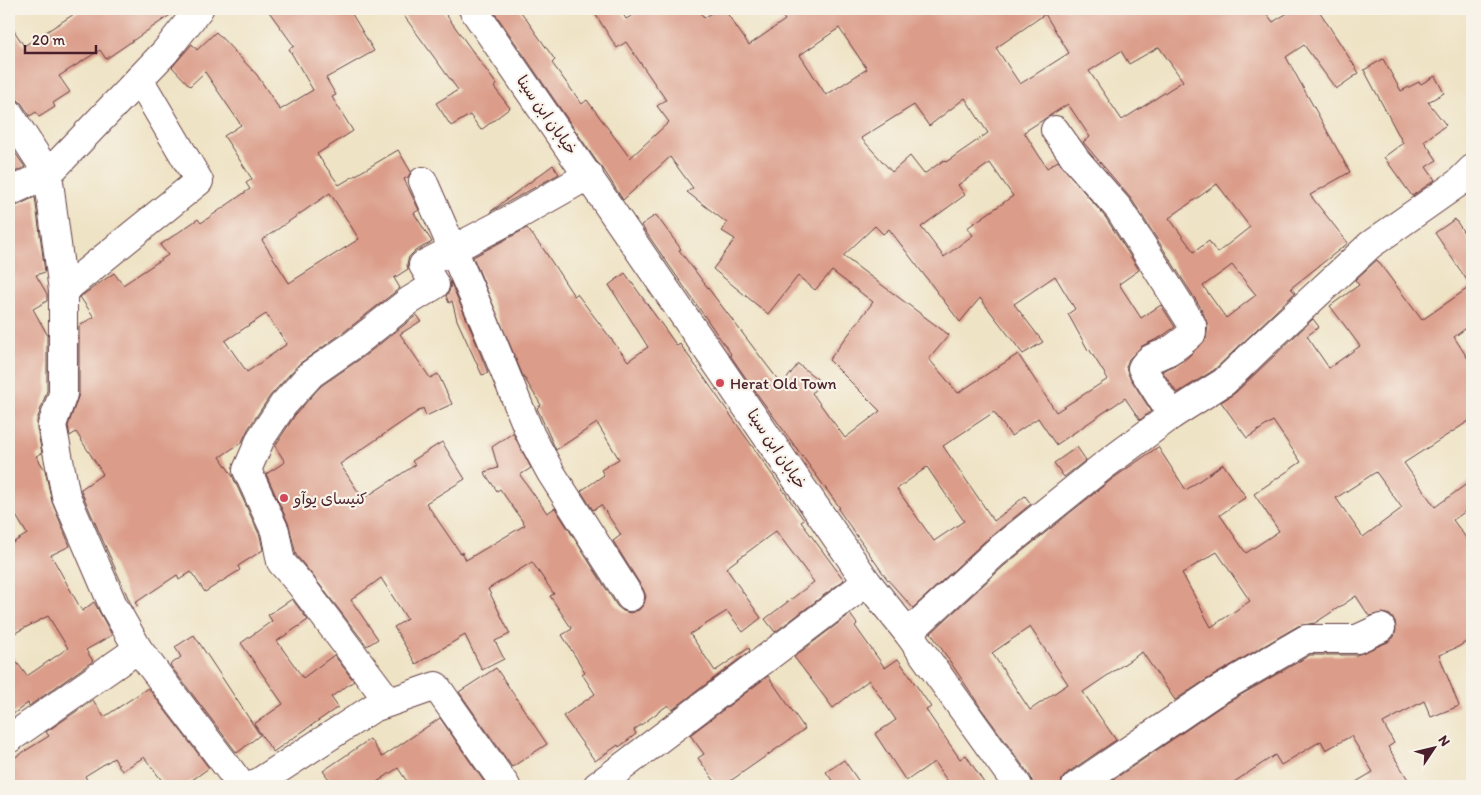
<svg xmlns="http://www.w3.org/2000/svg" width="1481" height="795" font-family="Itim,'Playpen Sans Arabic',sans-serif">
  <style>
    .building { fill: #db9d8a; fill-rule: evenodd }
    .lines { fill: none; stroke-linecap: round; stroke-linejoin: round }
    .minor-casing { stroke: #633c42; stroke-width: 30 }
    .tertiary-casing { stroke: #633c42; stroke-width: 30 }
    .minor { stroke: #fff; stroke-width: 28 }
    .tertiary { stroke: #fff; stroke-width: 28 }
    .poi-dot { fill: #d1495b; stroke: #f7f3e8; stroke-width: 2 }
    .labels { text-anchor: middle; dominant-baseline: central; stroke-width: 4.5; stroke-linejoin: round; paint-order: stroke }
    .street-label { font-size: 16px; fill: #4a1f2b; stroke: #f7f3e8 }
    .poi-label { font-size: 16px; fill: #4a1f2b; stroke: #f7f3e8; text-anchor: start }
  </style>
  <rect width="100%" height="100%" fill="#f7f3e8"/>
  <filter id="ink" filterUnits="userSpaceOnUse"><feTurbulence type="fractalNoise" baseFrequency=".02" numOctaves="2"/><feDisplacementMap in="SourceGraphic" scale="10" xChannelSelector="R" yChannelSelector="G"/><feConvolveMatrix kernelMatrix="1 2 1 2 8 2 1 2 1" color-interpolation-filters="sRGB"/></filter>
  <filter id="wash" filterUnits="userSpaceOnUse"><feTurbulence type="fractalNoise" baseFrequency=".0096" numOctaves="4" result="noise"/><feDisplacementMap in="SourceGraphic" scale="20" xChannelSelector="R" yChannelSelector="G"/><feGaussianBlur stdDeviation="1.12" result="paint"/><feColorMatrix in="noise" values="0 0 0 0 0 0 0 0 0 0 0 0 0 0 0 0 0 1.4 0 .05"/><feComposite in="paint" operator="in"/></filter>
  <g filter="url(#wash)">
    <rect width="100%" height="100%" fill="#efe3c5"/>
    <g id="blocks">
      <g class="building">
        <path d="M 82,9 L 179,9 L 106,59 L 100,50 L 59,76 L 70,92 L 53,103 L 55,107 L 39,117 L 36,112 L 30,116 L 22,104 L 17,99 L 12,98 L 9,94 L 9,23 L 24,46 Z"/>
        <path d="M 267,9 L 349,9 L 374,51 L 326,78 L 336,95 L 332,97 L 353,131 L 317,154 L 339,185 L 398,150 L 411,172 L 408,177 L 404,179 L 419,210 L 414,213 L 432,242 L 415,251 L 409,257 L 407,264 L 408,269 L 394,278 L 400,288 L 344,332 L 299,364 L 270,396 L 248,429 L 242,442 L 220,457 L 232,475 L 260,536 L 263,550 L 238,566 L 240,570 L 205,592 L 191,572 L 179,580 L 177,575 L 135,603 L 138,606 L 133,609 L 81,491 L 81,489 L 103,474 L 76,432 L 70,436 L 68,426 L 79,394 L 79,326 L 94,317 L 80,297 L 114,273 L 123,285 L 168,255 L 160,245 L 198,219 L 201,223 L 250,189 L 246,183 L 252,179 L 224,136 L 241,125 L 205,72 L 190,86 L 172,67 L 192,44 L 197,50 L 216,32 L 257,75 L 280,110 L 313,90 L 289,49 L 294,46 ZM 330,193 L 359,239 L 289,283 L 262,240 ZM 266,314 L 287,344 L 247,372 L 225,341 Z"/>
        <path d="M 399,9 L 442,9 L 497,85 L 494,87 L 510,108 L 481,130 L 470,115 L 451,126 L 436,103 L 458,90 Z"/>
        <path d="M 492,9 L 519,9 L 555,60 L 552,63 L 582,104 L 587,100 L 630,158 L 669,122 L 657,106 L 666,100 L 626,42 L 617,48 L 592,9 L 620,9 L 626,19 L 643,9 L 698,9 L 704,18 L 717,9 L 724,9 L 749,45 L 785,20 L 777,9 L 1263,9 L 1273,22 L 1294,9 L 1318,9 L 1359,73 L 1336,89 L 1304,45 L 1286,57 L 1350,172 L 1310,195 L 1348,243 L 1291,288 L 1295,293 L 1214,370 L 1177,393 L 1162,371 L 1176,365 L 1187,358 L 1206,339 L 1208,325 L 1201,308 L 1132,200 L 1083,142 L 1090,137 L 1068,104 L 1024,132 L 1047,168 L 1058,161 L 1106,218 L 1139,270 L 1119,284 L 1141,318 L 1161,305 L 1175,327 L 1161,337 L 1142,346 L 1129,359 L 1126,367 L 1129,376 L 1151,411 L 1140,420 L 1125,398 L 1056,445 L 1038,418 L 1011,436 L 994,412 L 943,446 L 994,521 L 1025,496 L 1031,504 L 984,542 L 913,608 L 887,579 L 838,509 L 840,508 L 752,387 L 730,355 L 731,354 L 641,225 L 656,215 L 681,249 L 679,250 L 782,385 L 798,364 L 821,382 L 812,393 L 845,438 L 880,411 L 829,360 L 873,302 L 832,271 L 815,290 L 798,276 L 768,314 L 713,269 L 735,239 L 722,231 L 727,223 L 687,192 L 693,188 L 670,157 L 623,200 L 602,167 L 597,162 ZM 1045,14 L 1069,53 L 1020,84 L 996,48 ZM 839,28 L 867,69 L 826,95 L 800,55 ZM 1159,47 L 1183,81 L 1122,120 L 1089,71 L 1121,51 L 1129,64 ZM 965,98 L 988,133 L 946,162 L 944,160 L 924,174 L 910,156 L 892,172 L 861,138 L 914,105 L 929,126 ZM 990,163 L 1013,196 L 967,228 L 973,235 L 944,257 L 921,227 L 965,195 L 958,185 ZM 1217,184 L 1250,227 L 1217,253 L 1209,241 L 1194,252 L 1169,218 ZM 875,226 L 883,234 L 889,229 L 960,322 L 980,298 L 1023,354 L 1043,342 L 1014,304 L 1055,276 L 1075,309 L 1068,314 L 1088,350 L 1089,349 L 1108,379 L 1056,412 L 1018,354 L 958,393 L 929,359 L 949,335 L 843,256 ZM 1232,265 L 1256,295 L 1226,318 L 1203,286 ZM 927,467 L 964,521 L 934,541 L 897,489 Z"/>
        <path d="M 1383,59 L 1401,91 L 1419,82 L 1421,84 L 1435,76 L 1444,93 L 1428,102 L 1446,125 L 1424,141 L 1437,160 L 1426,167 L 1435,180 L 1412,196 L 1384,157 L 1403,143 L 1364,70 Z"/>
        <path d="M 9,144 L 25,167 L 9,175 Z"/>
        <path d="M 553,165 L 559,174 L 490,212 Z"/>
        <path d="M 35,197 L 45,272 L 36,275 L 47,294 L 47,301 L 33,309 L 47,334 L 47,391 L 37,420 L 37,428 L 42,453 L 36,456 L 45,470 L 52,502 L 70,546 L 51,555 L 82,611 L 94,602 L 112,635 L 86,650 L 93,661 L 29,706 L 28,703 L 9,717 L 9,652 L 27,676 L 68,648 L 48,616 L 9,636 L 9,545 L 27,534 L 9,504 L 9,207 L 16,206 Z"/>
        <path d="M 1455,219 L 1472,245 L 1472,324 L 1454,337 L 1472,365 L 1472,419 L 1404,463 L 1435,507 L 1472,480 L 1472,507 L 1453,520 L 1472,546 L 1472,638 L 1458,647 L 1439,655 L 1459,706 L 1431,717 L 1424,701 L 1383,723 L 1394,743 L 1388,747 L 1412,786 L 1349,786 L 1373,772 L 1351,736 L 1326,750 L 1321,741 L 1281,765 L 1275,755 L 1228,786 L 1104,786 L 1220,707 L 1310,655 L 1357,655 L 1388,642 L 1394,637 L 1396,630 L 1395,621 L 1390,615 L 1383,613 L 1369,616 L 1356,596 L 1315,623 L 1298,626 L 1204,681 L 1175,700 L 1142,652 L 1083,692 L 1116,740 L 1067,773 L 1062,779 L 1061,786 L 1033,786 L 1031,777 L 983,711 L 931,633 L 1005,565 L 1112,479 L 1158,447 L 1186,490 L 1223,464 L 1246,497 L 1220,515 L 1246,553 L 1279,531 L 1254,494 L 1301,462 L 1273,421 L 1247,438 L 1221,402 L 1235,393 L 1313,319 L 1319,327 L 1307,336 L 1329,368 L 1360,346 L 1330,306 L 1359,285 L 1355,280 L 1377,260 L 1422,320 L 1471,286 L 1435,233 ZM 1376,472 L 1402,508 L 1363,537 L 1336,498 ZM 1217,552 L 1250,601 L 1211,627 L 1182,573 ZM 1030,627 L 1068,684 L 1030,710 L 992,653 Z"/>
        <path d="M 527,228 L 544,250 L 574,296 L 577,294 L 628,361 L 648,347 L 609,285 L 625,273 L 677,346 L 680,344 L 703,376 L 804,520 L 801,522 L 844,580 L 775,632 L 765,619 L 814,582 L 776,531 L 726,568 L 761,618 L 743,632 L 727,611 L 690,634 L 715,671 L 749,648 L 750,651 L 672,710 L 668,705 L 634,730 L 636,734 L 619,747 L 618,745 L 595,761 L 563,716 L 595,694 L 582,674 L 585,672 L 562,635 L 572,629 L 550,596 L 554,594 L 532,562 L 488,589 L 510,634 L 495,641 L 504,659 L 482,670 L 465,635 L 416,664 L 394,627 L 407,619 L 381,578 L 351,600 L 378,639 L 367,646 L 313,576 L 296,555 L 289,525 L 266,474 L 285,462 L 275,446 L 295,415 L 321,386 L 363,357 L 417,315 L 421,321 L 400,334 L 430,378 L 438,374 L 452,404 L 426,416 L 423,408 L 340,464 L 363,499 L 415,465 L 412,461 L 442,442 L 465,479 L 426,503 L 461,554 L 462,552 L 466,560 L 525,525 L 500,489 L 497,491 L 484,472 L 498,468 L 492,447 L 513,433 L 531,468 L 520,475 L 547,513 L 555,508 L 617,606 L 623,611 L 630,613 L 639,610 L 644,604 L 646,596 L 643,589 L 613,541 L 621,535 L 601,505 L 593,510 L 581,491 L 604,475 L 601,470 L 619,459 L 597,423 L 556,450 L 537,408 L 541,405 L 522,374 L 473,257 Z"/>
        <path d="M 450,281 L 468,322 L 488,373 L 482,375 L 457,320 L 452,301 L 449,303 L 446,296 L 449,292 L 451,285 Z"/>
        <path d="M 1077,447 L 1086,460 L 1064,477 L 1054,463 Z"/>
        <path d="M 292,599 L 308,620 L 277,641 L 303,678 L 334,655 L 354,681 L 331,697 L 338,707 L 273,752 L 254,724 L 283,704 L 241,643 L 272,621 L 268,615 Z"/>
        <path d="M 850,614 L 857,624 L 855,626 L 885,668 L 898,659 L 931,707 L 926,710 L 960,759 L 966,755 L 986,786 L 951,786 L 934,762 L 906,781 L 875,734 L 896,720 L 869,680 L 833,708 L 794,657 Z"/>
        <path d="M 194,635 L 260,735 L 237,753 L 170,665 L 181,657 L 175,647 Z"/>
        <path d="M 496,668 L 547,744 L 512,767 L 459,692 Z"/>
        <path d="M 768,676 L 805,729 L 723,786 L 718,786 L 698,758 L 704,754 L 690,735 Z"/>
        <path d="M 148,688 L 209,768 L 184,786 L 166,786 L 144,757 L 122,771 L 114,758 L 85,776 L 90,786 L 15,786 L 9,776 L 9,761 L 49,736 L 46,732 L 93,700 L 104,717 Z"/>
        <path d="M 440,718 L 487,786 L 410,786 L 398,768 L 371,786 L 334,786 L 323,771 L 370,739 L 382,757 Z"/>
        <path d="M 844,760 L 862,786 L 836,786 L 826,772 Z"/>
      </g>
    </g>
  </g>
  <g filter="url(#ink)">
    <use href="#blocks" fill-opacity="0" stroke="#633c42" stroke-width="1"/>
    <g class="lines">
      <g class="minor-casing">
        <g id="minor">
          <path d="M 9,113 L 48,174 L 63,291 L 63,394 L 52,425 L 66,496 L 113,605 L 138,649 L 242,786"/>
          <path d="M 1055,130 L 1077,161 L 1119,209 L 1187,316 L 1192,325 L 1192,333 C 1185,340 1177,346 1169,351 C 1157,358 1150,355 1142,368 L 1172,415"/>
          <path d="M 423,181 L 482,316 L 531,436 L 551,473 L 630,597"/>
          <path d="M 9,192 L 48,174 L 165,52 L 199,9"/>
          <path d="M 63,291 L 199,181 L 139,79"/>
          <path d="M 908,633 L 995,553 L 1102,467 L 1172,415 L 1224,382 L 1258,349 L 1370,245 L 1458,183 L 1472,169"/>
          <path d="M 389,702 L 301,585 L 281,562 L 275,531 L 247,470 L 261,438 L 283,405 L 311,374 L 353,345 L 409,301 L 435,285 L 423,265 L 515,217 L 589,175"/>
          <path d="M 9,739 L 138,649"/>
          <path d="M 253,786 L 373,708 L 436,686 L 506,786"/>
          <path d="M 597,786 L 867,582"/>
          <path d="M 1076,786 L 1212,694 L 1306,639 L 1357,639 L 1381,628"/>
        </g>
      </g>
      <g class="tertiary-casing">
        <path id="tertiary" d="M 473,9 L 867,582 L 908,633 L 1018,786"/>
      </g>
      <use href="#minor" class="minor"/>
      <use href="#tertiary" class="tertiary"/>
    </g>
  </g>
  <g class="poi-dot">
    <circle cx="720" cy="383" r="5"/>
    <circle cx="284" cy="498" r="5"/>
  </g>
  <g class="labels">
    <g class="street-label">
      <text transform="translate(547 115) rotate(55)">خیابان ابن سینا</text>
      <text transform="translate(777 449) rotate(56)">خیابان ابن سینا</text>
    </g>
    <g class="poi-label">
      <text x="730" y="383">Herat Old Town</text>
      <text x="294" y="498">کنیسای یوآو</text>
    </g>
  </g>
  <rect width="1481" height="795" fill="none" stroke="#f7f3e8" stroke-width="30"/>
  <g transform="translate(1434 748) rotate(55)" stroke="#f7f3e8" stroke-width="4" paint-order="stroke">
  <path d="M0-4L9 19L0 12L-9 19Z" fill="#4a1f2b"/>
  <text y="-8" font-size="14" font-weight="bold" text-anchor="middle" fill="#4a1f2b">N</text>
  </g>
  <path d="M25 45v8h71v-8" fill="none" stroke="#4a1f2b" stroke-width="2.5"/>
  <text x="32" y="45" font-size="15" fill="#4a1f2b" stroke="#f7f3e8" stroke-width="4" paint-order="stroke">20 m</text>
</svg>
